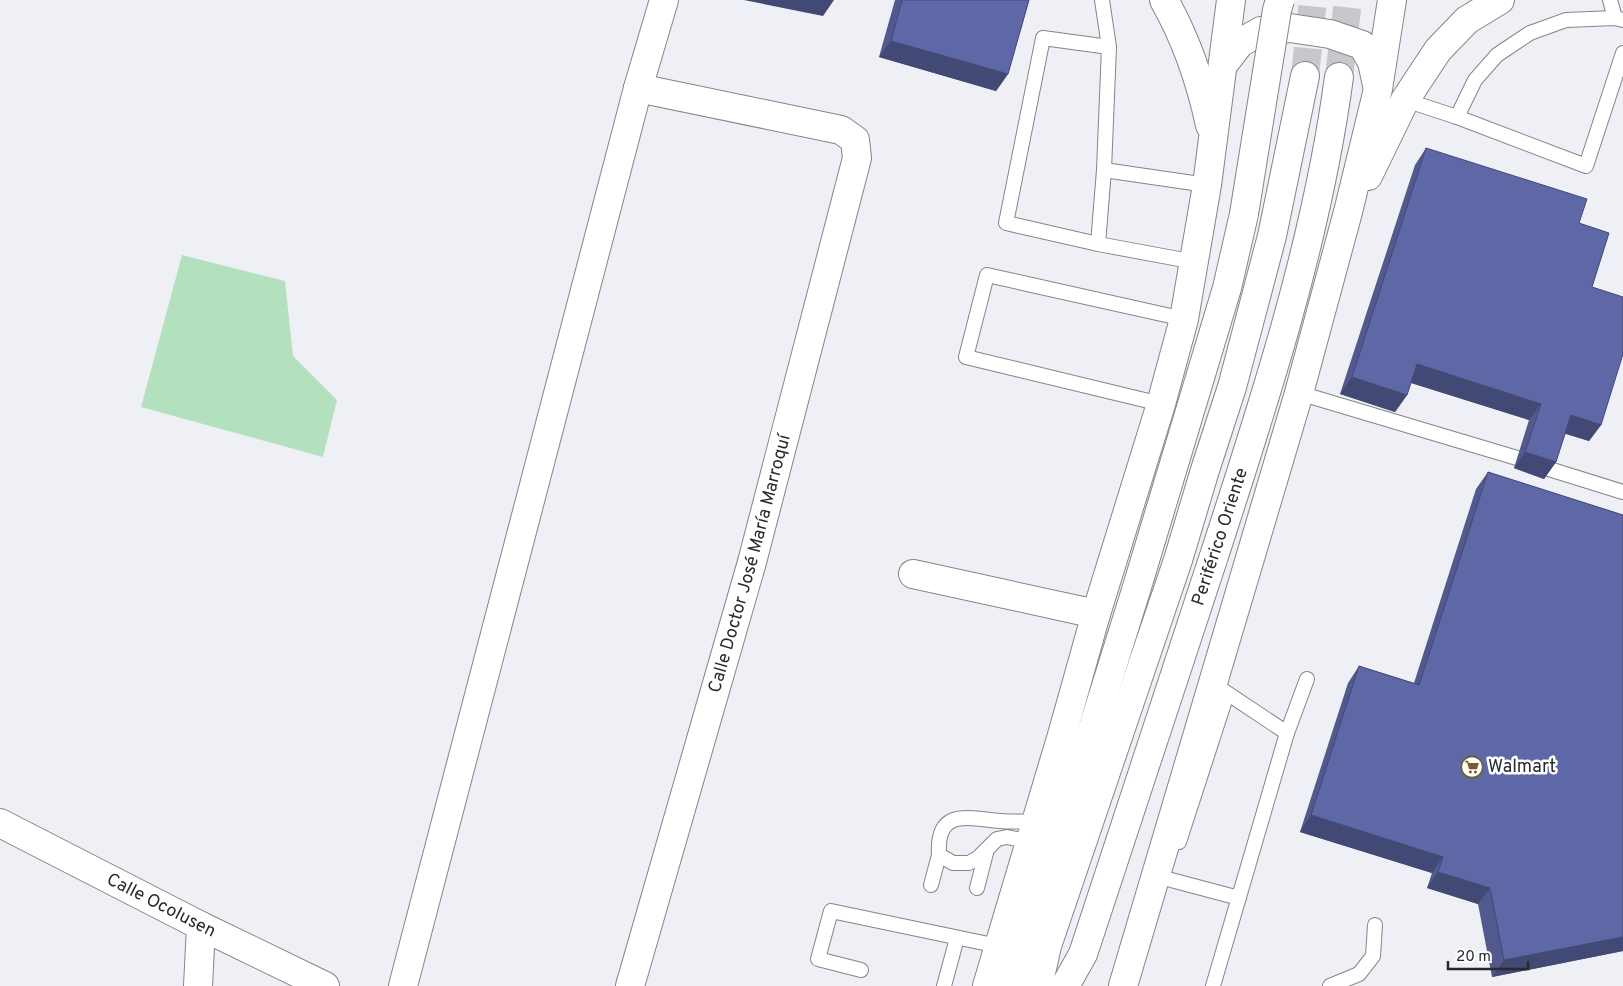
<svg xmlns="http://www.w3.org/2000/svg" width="1623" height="986" font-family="Overpass,sans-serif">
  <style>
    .green { fill: #b3e1bd }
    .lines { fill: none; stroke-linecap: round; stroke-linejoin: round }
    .highway-tunnel { stroke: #c7c8cd; stroke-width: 28; stroke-dasharray: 28 14; stroke-linecap: butt }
    .lane-casing { stroke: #84858a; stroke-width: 16 }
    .street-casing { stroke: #84858a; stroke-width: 30 }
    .secondary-casing { stroke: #84858a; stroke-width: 30 }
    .primary-casing { stroke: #84858a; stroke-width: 30 }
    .highway-casing { stroke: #84858a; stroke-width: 30 }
    .lane { stroke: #fff; stroke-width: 14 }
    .street { stroke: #fff; stroke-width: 28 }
    .secondary { stroke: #fff; stroke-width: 28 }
    .primary { stroke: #fff; stroke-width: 28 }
    .highway { stroke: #fff; stroke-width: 28 }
    .primary-bridge-casing { stroke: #84858a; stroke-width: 30; stroke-linecap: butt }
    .primary-bridge { stroke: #fff; stroke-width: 28 }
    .wall { fill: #51598f }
    .shaded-wall { fill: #424974 }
    .building { fill: #5e68a6; stroke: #424974 }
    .labels { text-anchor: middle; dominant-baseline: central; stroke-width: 5; stroke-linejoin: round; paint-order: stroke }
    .street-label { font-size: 18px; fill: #292a2c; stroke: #fdfeff }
    .poi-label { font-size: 18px; fill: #292a2c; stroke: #fdfeff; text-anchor: start }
  </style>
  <rect width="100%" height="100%" fill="#eff0f5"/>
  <path class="green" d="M 182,255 L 285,281 L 293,356 L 337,400 L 323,457 L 141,407 Z"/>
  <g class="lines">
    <g class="highway-tunnel">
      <path d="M 1305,76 L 1313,0"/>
      <path d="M 1339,77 L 1348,0"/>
    </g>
    <g class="lane-casing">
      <g id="lane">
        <path d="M 1102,0 L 1109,47 L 1104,170 L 1098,244 L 1006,223 L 1043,38 L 1109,47"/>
        <path d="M 1610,0 L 1615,18"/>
        <path d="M 1405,100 L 1457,117 L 1586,166 L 1623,53"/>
        <path d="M 1457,117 L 1475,80 L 1497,55 L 1530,33 L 1566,20 L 1615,18 L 1623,20"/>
        <path d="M 1104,170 L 1207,185"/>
        <path d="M 1098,244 L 1195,262"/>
        <path d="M 1299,393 L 1517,458"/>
        <path d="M 1161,404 L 966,357 L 987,275 L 1184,319"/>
        <path d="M 1549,469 L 1623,492"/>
        <path d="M 1212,683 L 1287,733 L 1213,986"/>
        <path d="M 1287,733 L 1307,679"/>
        <path d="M 1030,842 L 1007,837 L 997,839 L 979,857 L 969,863 L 953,863 L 939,855 C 936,808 967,818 1000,821 C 1011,822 1023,821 1035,822"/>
        <path d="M 1179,842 L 1227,694"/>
        <path d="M 1156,876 L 1239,898"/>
        <path d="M 931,885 L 939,855"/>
        <path d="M 977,888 L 987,849"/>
        <path d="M 861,970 L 818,959 L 831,911 L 998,946"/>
        <path d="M 944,986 L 957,938"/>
        <path d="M 1330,986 L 1359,974 L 1373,956 L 1375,925"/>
      </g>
    </g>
    <g class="street-casing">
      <g id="street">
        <path d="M 913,574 L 1096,614"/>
        <path id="s1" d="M 0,823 L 201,926 L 325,986"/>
        <path d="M 198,986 L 201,926"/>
        <path d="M 403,986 L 638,88 L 664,0"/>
        <path id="s2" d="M 630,986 L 752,562 L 857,158 L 855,140 L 841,130 L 638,88"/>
      </g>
    </g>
    <g class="secondary-casing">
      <g id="secondary">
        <path d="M 1164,0 C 1185,37 1201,83 1210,125"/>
        <path d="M 1223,65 L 1240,43 L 1261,31 L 1290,28 L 1330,34 L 1362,45 L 1372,62 L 1377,85"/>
        <path d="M 1368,176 L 1405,100 L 1438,50 L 1467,20 L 1500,0"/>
        <path d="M 987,986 L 1062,735 L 1096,614 L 1161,404 L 1184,319 L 1207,185 L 1231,0"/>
        <path d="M 1123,986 L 1299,393 L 1348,212 L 1378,89 L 1392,0"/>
      </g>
    </g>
    <g class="primary-casing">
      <path id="primary" d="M 1006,986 L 1021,958 L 1137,587 L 1227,288 L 1244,214"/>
    </g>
    <g class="highway-casing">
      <g id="highway">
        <path d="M 1021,958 L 1025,986"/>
        <path d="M 1038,986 L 1047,946 L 1178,560 L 1205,470 L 1232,387 L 1272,236 L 1305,76"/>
        <path id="s3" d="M 1065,986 L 1083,954 C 1127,821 1170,689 1214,556 C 1265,400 1317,241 1339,77"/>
      </g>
    </g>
    <use href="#lane" class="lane"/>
    <use href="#street" class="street"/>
    <use href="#secondary" class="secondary"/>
    <use href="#primary" class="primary"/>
    <use href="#highway" class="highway"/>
    <g class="primary-bridge-casing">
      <path id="primary-bridge" d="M 1244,214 L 1277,10 L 1280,0"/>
    </g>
    <use href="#primary-bridge" class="primary-bridge"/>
  </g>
  <g class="wall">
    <path d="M 895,0 L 1029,0 L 1008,74 L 996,91 L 879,57 Z"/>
    <path d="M 1426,148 L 1579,223 L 1592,287 L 1601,425 L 1589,441 L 1565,433 L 1556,462 L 1544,479 L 1514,468 L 1529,420 L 1411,383 L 1407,395 L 1395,412 L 1340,394 L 1415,165 Z"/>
    <path d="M 1488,472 L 1623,515 L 1623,951 L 1492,977 L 1478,904 L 1427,888 L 1432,873 L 1300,832 L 1348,683 L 1359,666 L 1414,683 L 1476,489 Z"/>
  </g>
  <g class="shaded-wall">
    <path d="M 744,0 L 834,0 L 823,16 Z"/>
    <path d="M 891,41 L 1008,74 L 996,91 L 879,57 Z"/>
    <path d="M 1417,364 L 1541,404 L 1529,420 L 1405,381 Z"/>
    <path d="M 1352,377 L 1407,395 L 1395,412 L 1340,394 Z"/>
    <path d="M 1571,415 L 1601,425 L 1589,441 L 1559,432 Z"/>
    <path d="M 1525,452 L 1556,462 L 1544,479 L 1514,468 Z"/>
    <path d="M 1311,815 L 1443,857 L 1432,873 L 1300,832 Z"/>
    <path d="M 1438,872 L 1490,888 L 1478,904 L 1427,888 Z"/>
    <path d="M 1623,937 L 1623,951 L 1492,977 L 1504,960 Z"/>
  </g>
  <g class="building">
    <path d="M 902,0 L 1029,0 L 1008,74 L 891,41 Z"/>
    <path d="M 1426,148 L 1587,199 L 1579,223 L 1609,233 L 1592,287 L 1623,297 L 1623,354 L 1601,425 L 1571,415 L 1556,462 L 1525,452 L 1541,404 L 1417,364 L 1407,395 L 1352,377 Z"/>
    <path d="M 1488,472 L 1623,515 L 1623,937 L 1504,960 L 1490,888 L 1438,872 L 1443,857 L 1311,815 L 1359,666 L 1419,685 Z"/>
  </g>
  <defs>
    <g id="supermarket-ring" transform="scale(1.125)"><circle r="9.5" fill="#fdfeff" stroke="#715f2d" stroke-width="1.5"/><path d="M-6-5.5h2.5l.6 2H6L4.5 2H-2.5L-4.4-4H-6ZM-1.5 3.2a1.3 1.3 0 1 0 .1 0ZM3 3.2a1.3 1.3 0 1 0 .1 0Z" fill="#715f2d"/></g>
  </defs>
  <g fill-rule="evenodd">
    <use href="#supermarket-ring" x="1472" y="767"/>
  </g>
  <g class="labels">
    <g class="street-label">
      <text stroke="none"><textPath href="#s3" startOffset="476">Periférico Oriente</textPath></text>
      <text stroke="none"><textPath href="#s2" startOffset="439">Calle Doctor José María Marroquí</textPath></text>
      <text stroke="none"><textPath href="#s1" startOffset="181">Calle Ocolusen</textPath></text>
    </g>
    <g class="poi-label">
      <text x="1488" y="767">Walmart</text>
    </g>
  </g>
  <path d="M1448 961v8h80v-8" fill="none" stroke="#292a2c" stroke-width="2.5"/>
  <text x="1456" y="961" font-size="15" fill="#292a2c" stroke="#fdfeff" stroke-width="4" paint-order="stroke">20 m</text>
</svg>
